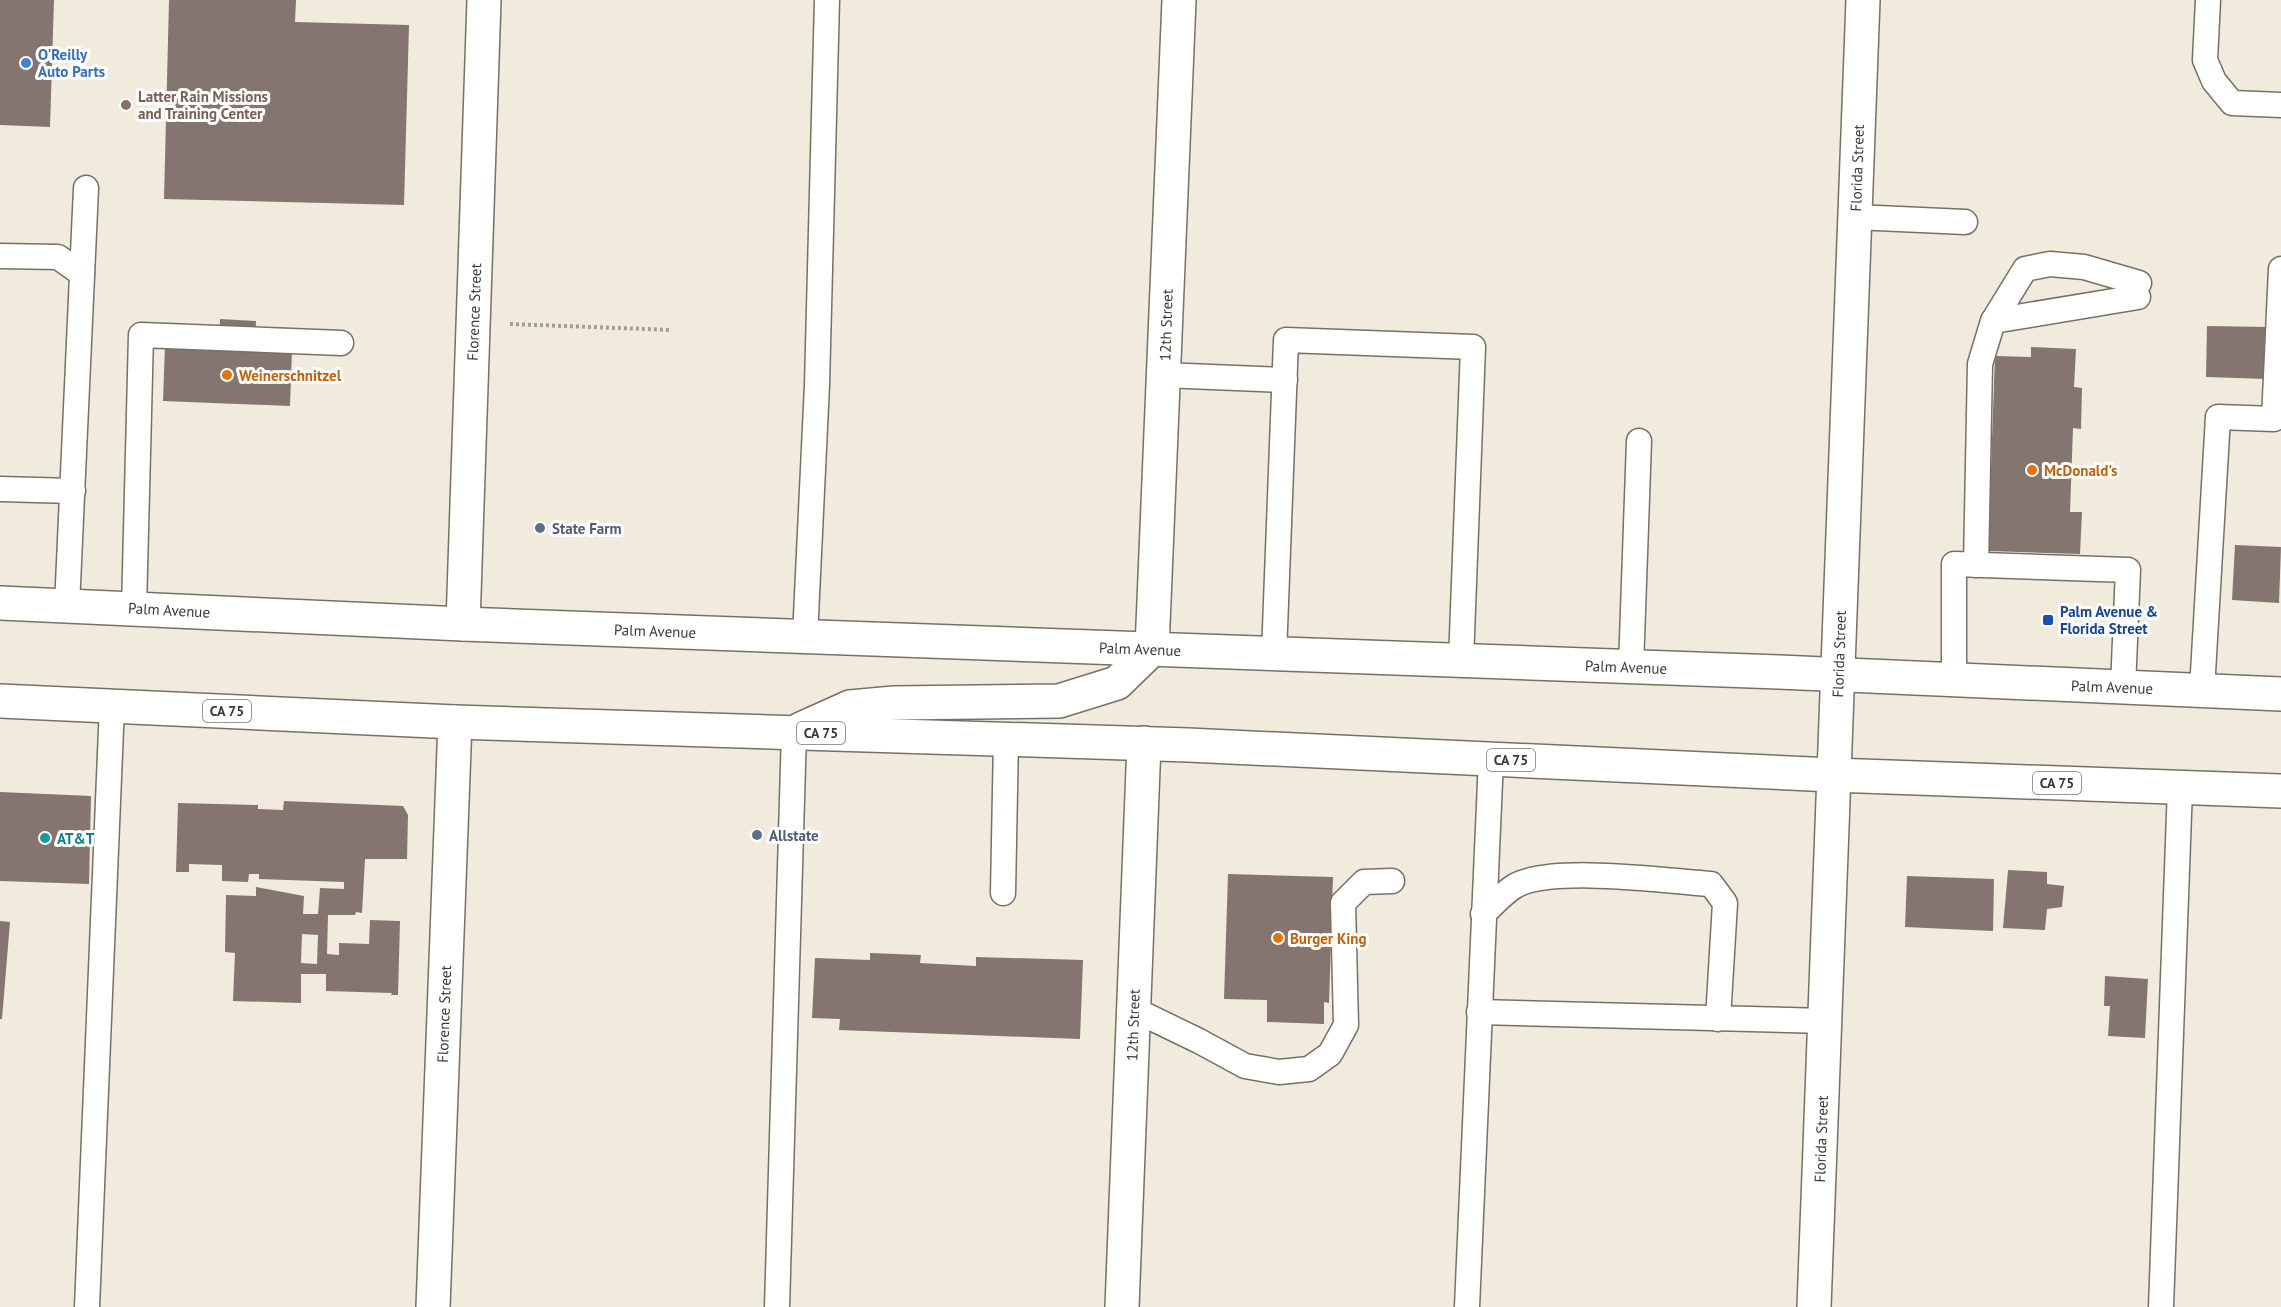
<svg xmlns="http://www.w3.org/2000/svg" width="2281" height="1307" font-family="'PT Sans',sans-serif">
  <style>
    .building { fill: #857571; fill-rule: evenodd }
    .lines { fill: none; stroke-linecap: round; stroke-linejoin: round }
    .service-casing { stroke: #767164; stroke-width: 27 }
    .minor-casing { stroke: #767164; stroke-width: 36 }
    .tertiary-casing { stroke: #767164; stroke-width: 36 }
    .trunk-casing { stroke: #767164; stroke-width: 36 }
    .path { stroke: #a19e92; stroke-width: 4; stroke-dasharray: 3 3; stroke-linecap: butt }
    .service { stroke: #fff; stroke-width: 24 }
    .minor { stroke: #fff; stroke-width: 33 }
    .tertiary { stroke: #fff; stroke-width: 33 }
    .trunk { stroke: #fff; stroke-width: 33 }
    .shop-dot { fill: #3f7fe0; stroke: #fff; stroke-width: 2 }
    .education-dot { fill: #8d6e63; stroke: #fff; stroke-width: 2 }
    .food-dot { fill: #e8710a; stroke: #fff; stroke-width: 2 }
    .service-dot { fill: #5c6f8a; stroke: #fff; stroke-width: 2 }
    .transit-dot { fill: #1a4fb4; stroke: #fff; stroke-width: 2 }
    .culture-dot { fill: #0f9aa8; stroke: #fff; stroke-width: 2 }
    .labels { text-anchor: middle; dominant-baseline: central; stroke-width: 6; stroke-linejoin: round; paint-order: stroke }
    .shield { fill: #fff; stroke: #767470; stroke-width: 1.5 }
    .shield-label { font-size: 14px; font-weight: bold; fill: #3b3933 }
    .shop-label { font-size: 15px; font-weight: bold; fill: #366cbe; stroke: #fff; text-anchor: start }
    .education-label { font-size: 15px; font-weight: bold; fill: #785e54; stroke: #fff; text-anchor: start }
    .street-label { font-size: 15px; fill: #3b3933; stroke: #fff }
    .food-label { font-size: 15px; font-weight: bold; fill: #c56008; stroke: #fff; text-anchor: start }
    .service-label { font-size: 15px; font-weight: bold; fill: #4e5e75; stroke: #fff; text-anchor: start }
    .transit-label { font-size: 15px; font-weight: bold; fill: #164399; stroke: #fff; text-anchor: start }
    .culture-label { font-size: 15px; font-weight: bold; fill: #0d838f; stroke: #fff; text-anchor: start }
  </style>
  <rect width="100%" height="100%" fill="#f0ebdc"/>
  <g class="building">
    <path d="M 0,0 L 54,0 L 50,127 L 0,125 Z"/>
    <path d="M 169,0 L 296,0 L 295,22 L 409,25 L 404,205 L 164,199 Z"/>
    <path d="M 220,319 L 256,321 L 255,348 L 292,350 L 290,406 L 163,401 L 165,345 L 219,347 Z"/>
    <path d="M 2207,326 L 2269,327 L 2267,379 L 2206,377 Z"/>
    <path d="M 2031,347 L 2076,349 L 2074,387 L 2082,388 L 2081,429 L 2073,428 L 2070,512 L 2082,512 L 2080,554 L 1988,551 L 1995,356 L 2031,357 Z"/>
    <path d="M 2235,545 L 2281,547 L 2279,603 L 2232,600 Z"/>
    <path d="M 0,792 L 91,796 L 89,884 L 0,881 Z"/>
    <path d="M 284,801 L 403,806 L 408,815 L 407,859 L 365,859 L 362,913 L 356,912 L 355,915 L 328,915 L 327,954 L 339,955 L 339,943 L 369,944 L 370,920 L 400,921 L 398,995 L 391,995 L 392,993 L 326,991 L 326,974 L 301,974 L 301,1003 L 233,1001 L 235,953 L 225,952 L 226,895 L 256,896 L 256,887 L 304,896 L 303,914 L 318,914 L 320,888 L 344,889 L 344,882 L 259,879 L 259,874 L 249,874 L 248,882 L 222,881 L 222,865 L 189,864 L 189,872 L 176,872 L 178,803 L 258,805 L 258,809 L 283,810 ZM 302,934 L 318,935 L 317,964 L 301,963 Z"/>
    <path d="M 2008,870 L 2047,872 L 2047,884 L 2064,886 L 2062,907 L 2047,909 L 2045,930 L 2003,928 Z"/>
    <path d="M 1228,874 L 1333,877 L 1329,1003 L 1324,1002 L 1324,1024 L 1267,1022 L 1267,1000 L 1224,999 Z"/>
    <path d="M 1907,876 L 1994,879 L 1993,931 L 1905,927 Z"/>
    <path d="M 0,921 L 10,922 L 2,1019 L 0,1019 Z"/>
    <path d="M 870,953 L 921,955 L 920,963 L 976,966 L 976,957 L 1083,960 L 1080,1039 L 839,1030 L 840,1019 L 812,1018 L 815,958 L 870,960 Z"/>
    <path d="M 2105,976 L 2148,979 L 2145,1038 L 2108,1036 L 2110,1006 L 2104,1006 Z"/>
  </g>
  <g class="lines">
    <g class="service-casing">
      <g id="service">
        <path d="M 2208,0 L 2205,60 L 2214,81 L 2232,103 L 2281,105"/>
        <path d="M 1855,217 L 1965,222"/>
        <path d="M 0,256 L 58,257 L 82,274"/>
        <path d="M 1993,321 L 2025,269 L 2050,264 L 2084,267 L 2139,283"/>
        <path d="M 1163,375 L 1285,380"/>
        <path d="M 0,489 L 73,491"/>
        <path d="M 1976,565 L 1980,364 L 1993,321 L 2138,297"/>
        <path d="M 67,606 L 86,188"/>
        <path d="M 134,609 L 141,335 L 341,343"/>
        <path d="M 805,637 L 817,385 L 827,0"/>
        <path d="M 1274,655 L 1286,340 L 1473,347 L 1461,661"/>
        <path d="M 1631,667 L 1639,441"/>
        <path d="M 1954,680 L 1954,564 L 2128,570 L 2123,687"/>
        <path d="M 2202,690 L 2218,417 L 2274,419 L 2281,269"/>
        <path d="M 1003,893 L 1006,739"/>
        <path d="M 1483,914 C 1493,905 1503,893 1515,886 C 1551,865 1667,881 1711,884 L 1725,903 L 1718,1019"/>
        <path d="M 1133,1009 L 1199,1041 L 1245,1066 L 1279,1072 L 1309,1069 L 1330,1054 L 1346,1025 L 1343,903 L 1364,882 L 1392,881"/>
        <path d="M 1479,1012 L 1826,1021"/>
        <path d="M 87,1307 L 112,705"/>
        <path d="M 777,1307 L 794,732"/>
        <path d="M 1467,1307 L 1491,759"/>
        <path d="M 2161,1307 L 2180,787"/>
      </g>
    </g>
    <g class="minor-casing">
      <g id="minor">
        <path d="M 463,624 L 484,0"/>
        <path d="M 1152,649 L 1179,0"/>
        <path d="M 433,1307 L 455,722"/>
        <path d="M 1122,1307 L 1144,743"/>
      </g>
    </g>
    <g class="tertiary-casing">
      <path id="tertiary" d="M 1814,1307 L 1863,0"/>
    </g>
    <g class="trunk-casing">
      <g id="trunk">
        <path d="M 0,603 L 463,624 L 1779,672 L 2281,694"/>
        <path d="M 0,701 L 455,722 L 1188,745 L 1833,775 L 2281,791"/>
        <path d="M 801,729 L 850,707 L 894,703 L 1059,701 L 1117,683 L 1152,649"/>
      </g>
    </g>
    <path class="path" d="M 510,324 L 672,330"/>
    <use href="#service" class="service"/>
    <use href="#minor" class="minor"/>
    <use href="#tertiary" class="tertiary"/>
    <use href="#trunk" class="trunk"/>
  </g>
  <circle class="shop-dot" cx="26" cy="63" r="6"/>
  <circle class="education-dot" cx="126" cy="105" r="6"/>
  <g class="food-dot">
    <circle cx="227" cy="375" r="6"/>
    <circle cx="2032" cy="470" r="6"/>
    <circle cx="1278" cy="938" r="6"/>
  </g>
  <g class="service-dot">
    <circle cx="540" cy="528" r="6"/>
    <circle cx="757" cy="835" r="6"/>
  </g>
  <rect class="transit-dot" x="2042" y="614" width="12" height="12" rx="3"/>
  <circle class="culture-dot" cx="45" cy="838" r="6"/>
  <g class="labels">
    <g class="shield">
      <rect x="203" y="700" width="48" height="22" rx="4.5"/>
      <rect x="797" y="722" width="48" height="22" rx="4.5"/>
      <rect x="1487" y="749" width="48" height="22" rx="4.5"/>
      <rect x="2033" y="772" width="48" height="22" rx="4.5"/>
    </g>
    <g class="shield-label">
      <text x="227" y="711">CA 75</text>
      <text x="821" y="733">CA 75</text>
      <text x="1511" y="760">CA 75</text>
      <text x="2057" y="783">CA 75</text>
    </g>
    <g class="shop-label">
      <text x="38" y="54">O'Reilly<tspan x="38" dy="17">Auto Parts</tspan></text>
    </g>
    <g class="education-label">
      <text x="138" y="96">Latter Rain Missions<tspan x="138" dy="17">and Training Center</tspan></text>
    </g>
    <g class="street-label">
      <text transform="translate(1857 168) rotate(-88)">Florida Street</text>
      <text transform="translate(474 312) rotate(-88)">Florence Street</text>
      <text transform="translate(1166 325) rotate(-88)">12th Street</text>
      <text transform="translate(169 610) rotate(3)">Palm Avenue</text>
      <text transform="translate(655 631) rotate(2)">Palm Avenue</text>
      <text transform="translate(1140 649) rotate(2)">Palm Avenue</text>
      <text transform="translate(1839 654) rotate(-88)">Florida Street</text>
      <text transform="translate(1626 667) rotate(2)">Palm Avenue</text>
      <text transform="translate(2112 687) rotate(2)">Palm Avenue</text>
      <text transform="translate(444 1014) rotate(-88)">Florence Street</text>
      <text transform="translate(1133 1025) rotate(-88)">12th Street</text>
      <text transform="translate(1821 1139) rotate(-88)">Florida Street</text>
    </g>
    <g class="food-label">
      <text x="239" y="375">Weinerschnitzel</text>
      <text x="2044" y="470">McDonald's</text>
      <text x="1290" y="938">Burger King</text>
    </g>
    <g class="service-label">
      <text x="552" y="528">State Farm</text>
      <text x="769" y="835">Allstate</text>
    </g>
    <g class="transit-label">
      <text x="2060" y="611">Palm Avenue &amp;<tspan x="2060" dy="17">Florida Street</tspan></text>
    </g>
    <g class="culture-label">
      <text x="57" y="838">AT&amp;T</text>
    </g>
  </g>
</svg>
